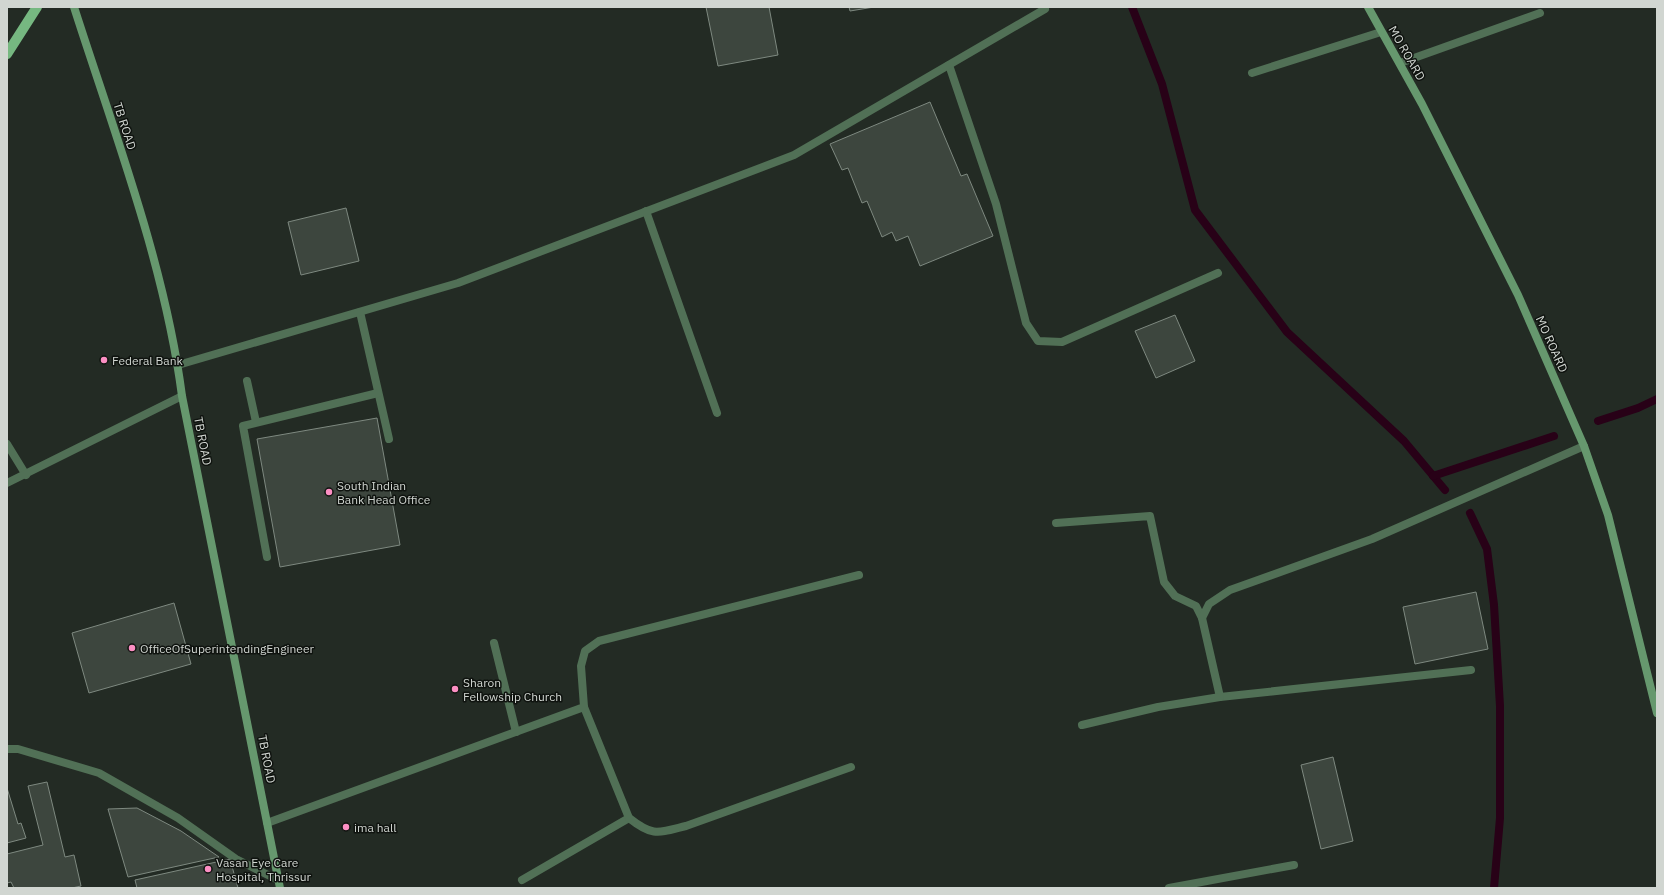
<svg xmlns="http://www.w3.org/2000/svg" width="1664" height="895" font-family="'IBM Plex Sans',sans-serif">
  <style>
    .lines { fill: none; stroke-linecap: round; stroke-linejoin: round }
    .stream { stroke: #280117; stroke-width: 8 }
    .building { fill: #3d463e; stroke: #7e8980 }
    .service { stroke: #517056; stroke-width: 8 }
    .minor { stroke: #517056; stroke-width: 8 }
    .tertiary { stroke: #517056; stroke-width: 8 }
    .secondary { stroke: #66986e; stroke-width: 8 }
    .primary { stroke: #76b881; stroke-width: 10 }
    .poi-dot { fill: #fc8fc3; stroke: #0f130f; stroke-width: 1.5 }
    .labels { text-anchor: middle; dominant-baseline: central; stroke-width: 3; stroke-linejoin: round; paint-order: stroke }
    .street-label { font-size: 12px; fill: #d1d6d1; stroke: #0f130f }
    .poi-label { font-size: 12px; fill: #d1d6d1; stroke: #0f130f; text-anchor: start }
  </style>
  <rect width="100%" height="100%" fill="#232b24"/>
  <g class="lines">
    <g class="stream">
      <path d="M 1132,7 L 1162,84 L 1195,210 L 1287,332 L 1404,441 L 1445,490"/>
      <path d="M 1598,421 L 1638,408 L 1657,399"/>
      <path d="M 1433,476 L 1554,436"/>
      <path d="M 1470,513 L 1487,549 L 1494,605 L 1500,706 L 1500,818 L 1494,888"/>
    </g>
  </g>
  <g class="building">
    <path d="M 706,7 L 769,7 L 778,55 L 718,66 Z"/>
    <path d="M 849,7 L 874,7 L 850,11 Z"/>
    <path d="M 930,102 L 961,176 L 967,174 L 993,236 L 920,266 L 908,236 L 896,241 L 892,232 L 882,237 L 867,201 L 862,203 L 848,168 L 842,170 L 830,144 Z"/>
    <path d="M 346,208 L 359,261 L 301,275 L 288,222 Z"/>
    <path d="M 1175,315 L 1195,361 L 1156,378 L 1135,331 Z"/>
    <path d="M 377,418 L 400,545 L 280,567 L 257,439 Z"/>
    <path d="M 1476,592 L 1488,649 L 1415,664 L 1403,607 Z"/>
    <path d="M 174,603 L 191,664 L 89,693 L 72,633 Z"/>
    <path d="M 1333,757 L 1353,841 L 1321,849 L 1301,765 Z"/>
    <path d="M 47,782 L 65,857 L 74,855 L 81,886 L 72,888 L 14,888 L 11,882 L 7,883 L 7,854 L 43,845 L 28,786 Z"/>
    <path d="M 7,788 L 18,824 L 21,823 L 26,838 L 7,843 Z"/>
    <path d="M 137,808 L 181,831 L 219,857 L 128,877 L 108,809 Z"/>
    <path d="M 230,859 L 238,888 L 137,888 L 135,880 Z"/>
  </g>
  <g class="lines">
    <g class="service">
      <path d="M 1400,63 L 1540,13"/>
      <path d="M 1252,73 L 1381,32"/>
      <path d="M 360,312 L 389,439"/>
      <path d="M 247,381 L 256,422"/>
      <path d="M 1056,523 L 1150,516 L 1164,582 L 1175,596 L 1196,606 L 1202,618"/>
      <path d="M 267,557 L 243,426 L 378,393"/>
      <path d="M 522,880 L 629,818"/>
    </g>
    <g class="minor">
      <path d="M 949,65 L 996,204 L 1026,323 L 1038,341 L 1062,342 L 1218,273"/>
      <path d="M 646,211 L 717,413"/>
      <path d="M 178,365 L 458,283 L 794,155 L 1045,9"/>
      <path d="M 7,444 L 26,475"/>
      <path d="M 7,483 L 182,396"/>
      <path d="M 494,643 L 516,732"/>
      <path d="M 1471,670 L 1220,697 L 1202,618 L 1209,604 L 1230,590 L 1372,539 L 1584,446"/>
      <path d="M 584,707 L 629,818 C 653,837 658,833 686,826 L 851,767"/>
      <path d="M 1082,725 L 1158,707 L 1220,697"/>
      <path d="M 267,823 L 584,707 L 581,666 L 585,651 L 599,641 L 859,575"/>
      <path d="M 1169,888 L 1294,865"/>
    </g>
    <path class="tertiary" d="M 7,749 L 18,749 L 99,773 L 178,818 L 236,859 L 278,880"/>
    <g class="secondary">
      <path d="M 74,7 C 114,132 165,265 182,396 L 280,888"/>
      <path d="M 1368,7 L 1422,104 L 1518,295 L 1584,446 L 1608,515 L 1657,713"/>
    </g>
    <path class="primary" d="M 7,54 L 37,7"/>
  </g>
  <g class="poi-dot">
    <circle cx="104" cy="360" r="4"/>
    <circle cx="329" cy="492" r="4"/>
    <circle cx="132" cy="648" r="4"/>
    <circle cx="455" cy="689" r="4"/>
    <circle cx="346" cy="827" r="4"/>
    <circle cx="208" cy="869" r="4"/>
  </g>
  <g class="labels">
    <g class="street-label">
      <text transform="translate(1407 53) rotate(60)">MO ROARD</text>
      <text transform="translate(125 126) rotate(72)">TB ROAD</text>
      <text transform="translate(1552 344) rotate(66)">MO ROARD</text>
      <text transform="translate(203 441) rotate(79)">TB ROAD</text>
      <text transform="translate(267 759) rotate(79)">TB ROAD</text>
    </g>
    <g class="poi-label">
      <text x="112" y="360">Federal Bank</text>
      <text x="337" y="485">South Indian<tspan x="337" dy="14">Bank Head Office</tspan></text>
      <text x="140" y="648">OfficeOfSuperintendingEngineer</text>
      <text x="463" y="682">Sharon<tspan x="463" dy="14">Fellowship Church</tspan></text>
      <text x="354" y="827">ima hall</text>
      <text x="216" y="862">Vasan Eye Care<tspan x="216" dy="14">Hospital, Thrissur</tspan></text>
    </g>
  </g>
  <rect width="1664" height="895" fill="none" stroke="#d1d6d1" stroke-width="16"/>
</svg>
